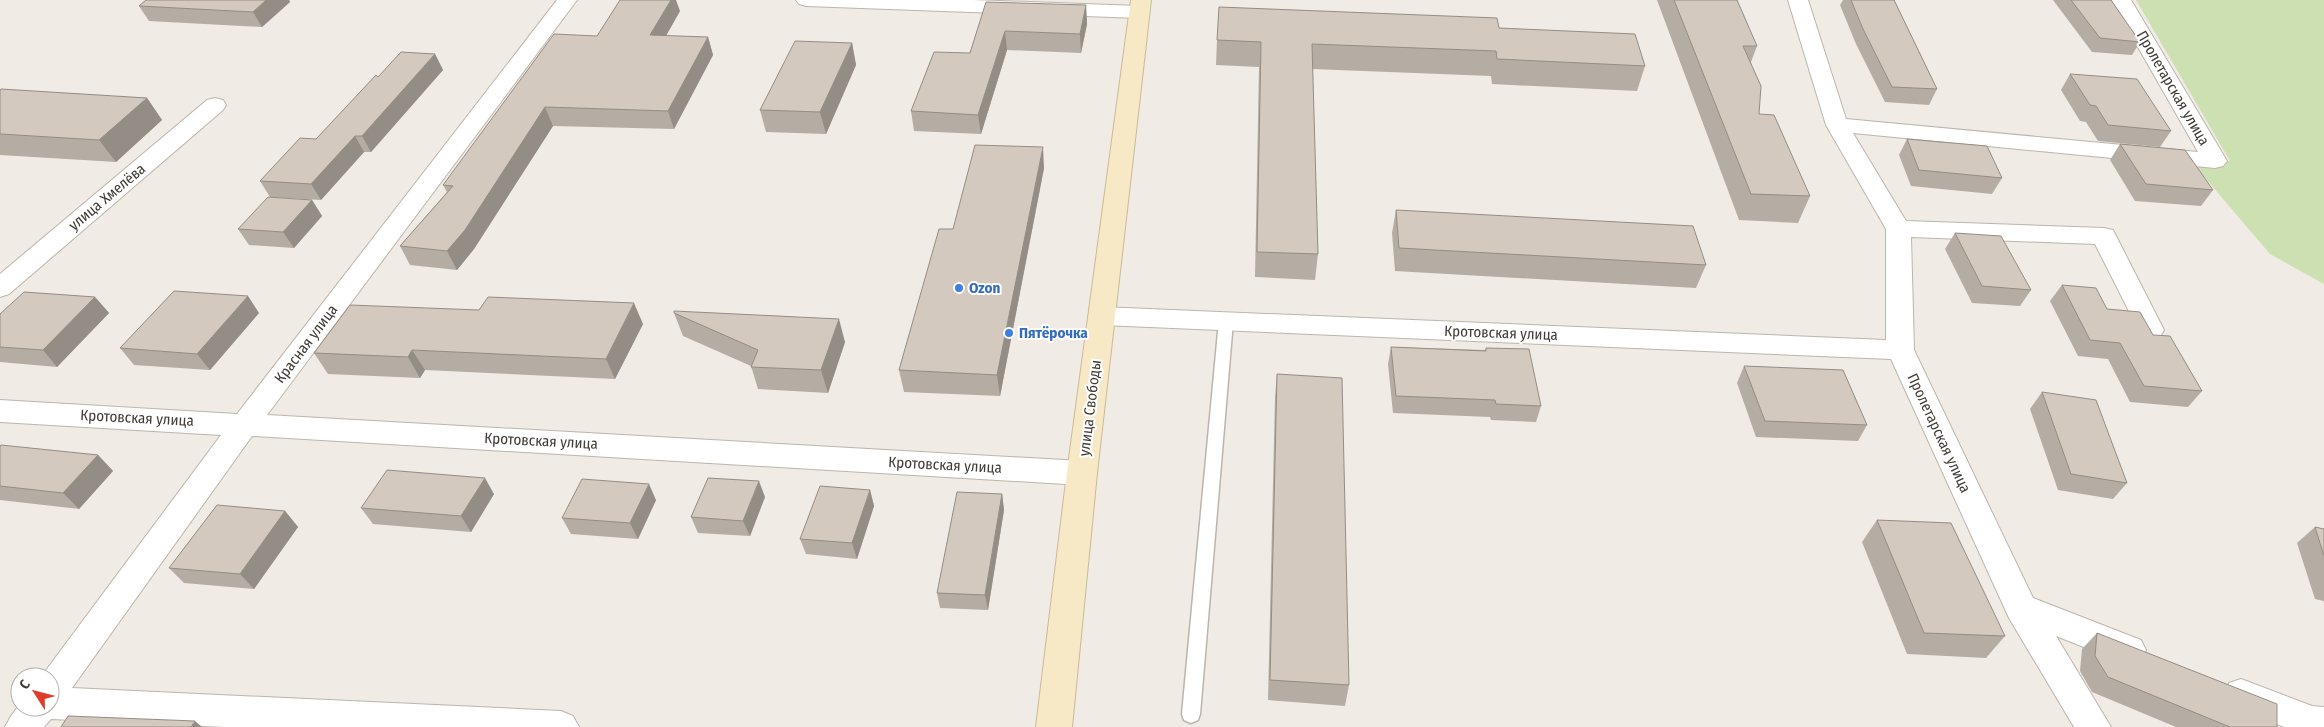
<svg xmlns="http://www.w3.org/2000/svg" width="2324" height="727" font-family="'Fira Sans Condensed',sans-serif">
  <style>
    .green { fill: #cde0b1 }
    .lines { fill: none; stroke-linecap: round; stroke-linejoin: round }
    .lane-casing { stroke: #bdb5ab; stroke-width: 3 }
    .street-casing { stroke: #bdb5ab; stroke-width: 2 }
    .secondary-casing { stroke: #caba98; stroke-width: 2 }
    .lane { fill: #fff; fill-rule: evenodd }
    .street { fill: #fff; fill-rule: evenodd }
    .secondary { fill: #f7e9c6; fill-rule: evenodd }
    .wall { fill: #b5ada3 }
    .shaded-wall { fill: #948d85 }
    .building { fill: #d3c9be; stroke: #948d85 }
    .shop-dot { fill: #3f7fe0; stroke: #fff; stroke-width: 2 }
    .labels { text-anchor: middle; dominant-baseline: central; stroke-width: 4; stroke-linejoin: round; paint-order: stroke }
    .street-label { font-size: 15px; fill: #413b35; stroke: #fff }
    .shop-label { font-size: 15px; font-weight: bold; fill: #366cbe; stroke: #fff; text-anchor: start }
  </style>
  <rect width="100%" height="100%" fill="#f0ebe4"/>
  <path class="green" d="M 2136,0 L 2324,0 L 2324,284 L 2270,254 L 2195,166 L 2230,161 Z"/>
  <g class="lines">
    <g class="lane-casing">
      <path id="lane" d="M 1226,316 L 1231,317 L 1233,321 L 1200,714 L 1198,720 L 1191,723 L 1184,720 L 1182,714 L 1219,321 L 1221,317 Z"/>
    </g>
    <g class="street-casing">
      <g id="street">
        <path d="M 557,0 L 577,0 L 267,415 L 1082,461 L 1093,465 L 1097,473 L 1093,481 L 1082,485 L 252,436 L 72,688 L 561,711 L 573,716 L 579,727 L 225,727 L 51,719 L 44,727 L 5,727 L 11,716 L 20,704 L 20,707 L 50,707 L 50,677 L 41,677 L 221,435 L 0,422 L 0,400 L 237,414 Z"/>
        <path d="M 796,0 L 973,0 L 1139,6 L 1146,8 L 1149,12 L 1146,16 L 1139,18 L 806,6 L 799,4 Z"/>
        <path d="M 1788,0 L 1808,0 L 1846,119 L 2198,152 L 2111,0 L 2131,0 L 2227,161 L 2223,166 L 2215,168 L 1853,133 L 1906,221 L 2104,228 L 2113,230 L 2164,330 L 2160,337 L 2151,339 L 2142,337 L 2095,244 L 1911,237 L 1914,350 L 2033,598 L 2141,640 L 2146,650 L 2141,660 L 2129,665 L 2056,636 L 2111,727 L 2074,727 L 2009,618 L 1891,359 L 1102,325 L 1093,322 L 1089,316 L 1093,310 L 1102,307 L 1886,340 L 1886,229 L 1826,125 Z"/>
        <path d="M 215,98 L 223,100 L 226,105 L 223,110 L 9,294 L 0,297 L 0,274 L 207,100 Z"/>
        <path d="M 2241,679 L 2312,706 L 2324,707 L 2324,727 L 2284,727 L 2229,705 L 2224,694 L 2229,683 Z"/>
      </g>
    </g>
    <g class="secondary-casing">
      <path id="secondary" d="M 1131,0 L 1151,0 L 1097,473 L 1072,727 L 1036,727 L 1067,473 Z"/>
    </g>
    <use href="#lane" class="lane"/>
    <use href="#street" class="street"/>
    <use href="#secondary" class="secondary"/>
  </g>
  <g class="wall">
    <path d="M 146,0 L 289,0 L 290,2 L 262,27 L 149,21 L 139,6 Z"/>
    <path d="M 1657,0 L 1737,0 L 1757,46 L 1751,62 L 1759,114 L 1810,196 L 1798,223 L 1739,220 Z"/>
    <path d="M 1843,0 L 1894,0 L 1937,89 L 1929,105 L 1885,102 L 1856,44 L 1840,5 Z"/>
    <path d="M 2053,0 L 2111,0 L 2140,42 L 2132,55 L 2092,52 Z"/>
    <path d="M 986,2 L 1086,5 L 1087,24 L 1081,53 L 1007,50 L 981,134 L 914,131 L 911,111 L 970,53 Z"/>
    <path d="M 680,11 L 666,36 L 708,37 L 713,55 L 674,129 L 553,126 L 474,249 L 457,270 L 410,265 L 400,246 L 447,192 L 443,185 L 597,36 Z"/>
    <path d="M 1499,28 L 1645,66 L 1637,91 L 1492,84 L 1491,76 L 1312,69 L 1318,254 L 1315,280 L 1255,277 L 1259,67 L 1216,65 L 1217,40 Z"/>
    <path d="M 852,43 L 856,65 L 826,134 L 766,132 L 760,110 Z"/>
    <path d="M 435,54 L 443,70 L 371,152 L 364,152 L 321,200 L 270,197 L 260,181 L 316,139 L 378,77 Z"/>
    <path d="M 2070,74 L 2171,131 L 2160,147 L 2098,141 L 2086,122 L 2080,121 L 2061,90 Z"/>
    <path d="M 0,90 L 147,98 L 162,120 L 116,162 L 0,155 Z"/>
    <path d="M 1907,139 L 2002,178 L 1992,194 L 1911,186 L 1899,155 Z"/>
    <path d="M 2120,144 L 2213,190 L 2201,206 L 2135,201 L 2110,160 Z"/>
    <path d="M 1044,168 L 1000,396 L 904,392 L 899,370 L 953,229 Z"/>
    <path d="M 312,200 L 322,216 L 294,248 L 249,245 L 238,229 Z"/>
    <path d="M 1396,210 L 1706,265 L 1696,288 L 1395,271 L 1392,233 Z"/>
    <path d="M 1955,233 L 2031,290 L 2020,306 L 1972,303 L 1945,249 Z"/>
    <path d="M 2062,285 L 2107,309 L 2153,335 L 2202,391 L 2188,407 L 2130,402 L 2108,359 L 2078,356 L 2050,301 Z"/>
    <path d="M 95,297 L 109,313 L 57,367 L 0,362 L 0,314 Z"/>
    <path d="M 259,313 L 210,370 L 134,365 L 120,348 Z"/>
    <path d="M 674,313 L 845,342 L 828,393 L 758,389 L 751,366 L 683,336 Z"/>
    <path d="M 643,324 L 615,379 L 425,370 L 420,378 L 328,374 L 314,353 Z"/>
    <path d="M 1391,347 L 1485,350 L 1486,348 L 1541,406 L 1536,422 L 1491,420 L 1490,417 L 1393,413 L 1388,364 Z"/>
    <path d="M 1744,366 L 1867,425 L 1858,441 L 1756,437 L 1737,383 Z"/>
    <path d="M 1277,374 L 1349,685 L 1345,706 L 1268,700 L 1275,397 Z"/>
    <path d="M 2042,392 L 2127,483 L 2113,499 L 2058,490 L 2030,409 Z"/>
    <path d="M 0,446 L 98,455 L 113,471 L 79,509 L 0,500 Z"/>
    <path d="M 870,490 L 874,506 L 857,559 L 806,554 L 800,539 Z"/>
    <path d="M 494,494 L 471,532 L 373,524 L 361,508 Z"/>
    <path d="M 1002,494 L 1004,510 L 988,610 L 940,608 L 937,593 Z"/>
    <path d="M 765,497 L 750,536 L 698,533 L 691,517 Z"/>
    <path d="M 656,500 L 638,539 L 571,534 L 562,518 Z"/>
    <path d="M 285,511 L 298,527 L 254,589 L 184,583 L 169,568 Z"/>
    <path d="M 1877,520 L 2005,636 L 1986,658 L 1907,654 L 1862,542 Z"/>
    <path d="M 2315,527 L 2324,529 L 2324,601 L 2315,599 L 2297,543 Z"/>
    <path d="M 2097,633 L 2277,727 L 2176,727 L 2092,692 L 2080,671 L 2082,649 Z"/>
  </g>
  <g class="shaded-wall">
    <path d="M 266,0 L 289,0 L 290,2 L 262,27 L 253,12 Z"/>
    <path d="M 671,0 L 676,0 L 680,11 L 656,53 L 650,35 Z"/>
    <path d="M 1086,5 L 1087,24 L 1081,53 L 1080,34 Z"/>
    <path d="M 1005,31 L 1007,50 L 981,134 L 978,115 Z"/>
    <path d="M 708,37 L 713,55 L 674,129 L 668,111 Z"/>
    <path d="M 852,43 L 856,65 L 826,134 L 820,112 Z"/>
    <path d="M 435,54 L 443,70 L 371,152 L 362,136 Z"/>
    <path d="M 147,98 L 162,120 L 116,162 L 99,140 Z"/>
    <path d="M 545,107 L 553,126 L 474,249 L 457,270 L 447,251 Z"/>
    <path d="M 355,136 L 364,152 L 321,200 L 311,184 Z"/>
    <path d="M 1043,147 L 1044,168 L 1000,396 L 997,375 Z"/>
    <path d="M 312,200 L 322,216 L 294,248 L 283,232 Z"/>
    <path d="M 248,296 L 259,313 L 210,370 L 197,354 Z"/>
    <path d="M 95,297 L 109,313 L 57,367 L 43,350 Z"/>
    <path d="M 634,303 L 643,324 L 615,379 L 606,359 Z"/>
    <path d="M 839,319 L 845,342 L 828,393 L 821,370 Z"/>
    <path d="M 412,350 L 425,370 L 420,378 L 408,357 Z"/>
    <path d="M 98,455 L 113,471 L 79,509 L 63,493 Z"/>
    <path d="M 485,478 L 494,494 L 471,532 L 461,516 Z"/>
    <path d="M 759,481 L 765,497 L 750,536 L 743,521 Z"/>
    <path d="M 649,484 L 656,500 L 638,539 L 630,523 Z"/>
    <path d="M 870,490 L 874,506 L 857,559 L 852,543 Z"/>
    <path d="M 1002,494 L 1004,510 L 988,610 L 985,595 Z"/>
    <path d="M 285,511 L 298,527 L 254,589 L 240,574 Z"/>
    <path d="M 195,721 L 202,727 L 191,727 Z"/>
  </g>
  <g class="building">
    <path d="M 146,0 L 266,0 L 253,12 L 139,6 Z"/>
    <path d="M 620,0 L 671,0 L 650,35 L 708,37 L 668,111 L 545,107 L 465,230 L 447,251 L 400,246 L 453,186 L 443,185 L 554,34 L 597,36 Z"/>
    <path d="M 1674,0 L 1737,0 L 1757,46 L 1743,46 L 1761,86 L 1759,114 L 1774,115 L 1810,196 L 1751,194 Z"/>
    <path d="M 1851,0 L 1894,0 L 1937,89 L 1892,87 L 1863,29 Z"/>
    <path d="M 2071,0 L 2111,0 L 2140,42 L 2100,38 Z"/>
    <path d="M 986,2 L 1086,5 L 1080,34 L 1005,31 L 978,115 L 911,111 L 934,52 L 970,53 Z"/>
    <path d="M 1219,7 L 1497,18 L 1499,28 L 1635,34 L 1645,66 L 1497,59 L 1496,51 L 1312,44 L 1318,254 L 1257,252 L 1261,42 L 1217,40 Z"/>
    <path d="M 795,41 L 852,43 L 820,112 L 760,110 Z"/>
    <path d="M 401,52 L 435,54 L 362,136 L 355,136 L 311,184 L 260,181 L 300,138 L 316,139 L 376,75 L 378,77 Z"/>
    <path d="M 2070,74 L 2137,79 L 2171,131 L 2108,125 L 2096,106 L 2090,105 Z"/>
    <path d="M 1,89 L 147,98 L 99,140 L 0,134 L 0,90 Z"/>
    <path d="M 1907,139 L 1987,146 L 2002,178 L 1919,170 Z"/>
    <path d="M 2120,144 L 2185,150 L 2213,190 L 2146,184 Z"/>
    <path d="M 975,145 L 1043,147 L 997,375 L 899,370 L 939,229 L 953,229 Z"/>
    <path d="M 268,197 L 312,200 L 283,232 L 238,229 Z"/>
    <path d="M 1396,210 L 1693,226 L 1706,265 L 1399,248 Z"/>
    <path d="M 1955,233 L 2001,236 L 2031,290 L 1982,286 Z"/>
    <path d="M 2062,285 L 2096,288 L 2107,309 L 2140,312 L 2153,335 L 2170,336 L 2202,391 L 2144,386 L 2120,343 L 2090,340 Z"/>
    <path d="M 174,291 L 248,296 L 197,354 L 120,348 Z"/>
    <path d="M 24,292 L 95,297 L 43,350 L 0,347 L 0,314 Z"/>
    <path d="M 488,297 L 634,303 L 606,359 L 412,350 L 408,357 L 314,353 L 350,305 L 479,310 Z"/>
    <path d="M 674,311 L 839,319 L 821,370 L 751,367 L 758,350 L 674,313 Z"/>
    <path d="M 1391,347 L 1486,351 L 1486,348 L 1529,349 L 1541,406 L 1496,404 L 1495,400 L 1396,396 Z"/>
    <path d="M 1744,366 L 1843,370 L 1867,425 L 1765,421 Z"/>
    <path d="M 1277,374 L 1342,378 L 1349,685 L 1270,680 Z"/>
    <path d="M 2042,392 L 2096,400 L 2127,483 L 2071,474 Z"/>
    <path d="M 1,445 L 98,455 L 63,493 L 0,486 L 0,446 Z"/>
    <path d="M 387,470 L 485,478 L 461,516 L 361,508 Z"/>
    <path d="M 708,478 L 759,481 L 743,521 L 691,517 Z"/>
    <path d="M 582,479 L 649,484 L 630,523 L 562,518 Z"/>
    <path d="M 820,486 L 870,490 L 852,543 L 800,539 Z"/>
    <path d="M 957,492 L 1002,494 L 985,595 L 937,593 Z"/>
    <path d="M 217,505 L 285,511 L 240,574 L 169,568 Z"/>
    <path d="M 1877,520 L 1951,523 L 2005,636 L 1924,633 Z"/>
    <path d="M 2315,527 L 2324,529 L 2324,556 Z"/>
    <path d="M 2097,633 L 2277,704 L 2277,727 L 2230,727 L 2108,677 L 2095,656 Z"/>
    <path d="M 68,716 L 195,721 L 191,727 L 61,727 Z"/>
  </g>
  <g class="shop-dot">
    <circle cx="959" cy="288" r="5"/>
    <circle cx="1009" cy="333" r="5"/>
  </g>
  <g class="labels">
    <g class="street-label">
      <text transform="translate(2173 88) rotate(60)">Пролетарская улица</text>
      <text transform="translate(107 197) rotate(-40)">улица Хмелёва</text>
      <text transform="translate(1501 333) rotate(2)">Кротовская улица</text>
      <text transform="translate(306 344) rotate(-53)">Красная улица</text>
      <text transform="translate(1090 408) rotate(-83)">улица Свободы</text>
      <text transform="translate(137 418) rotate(3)">Кротовская улица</text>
      <text transform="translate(1939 433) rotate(65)">Пролетарская улица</text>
      <text transform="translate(541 441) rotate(3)">Кротовская улица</text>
      <text transform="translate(945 465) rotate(3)">Кротовская улица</text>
    </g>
    <g class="shop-label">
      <text x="969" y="288">Ozon</text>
      <text x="1019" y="333">Пятёрочка</text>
    </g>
  </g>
  <g transform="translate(35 692) rotate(306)"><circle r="24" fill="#ffffff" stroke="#b3b1ae"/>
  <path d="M0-4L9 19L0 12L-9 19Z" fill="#df3c2b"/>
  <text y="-8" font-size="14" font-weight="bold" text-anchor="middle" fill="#413b35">С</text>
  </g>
</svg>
